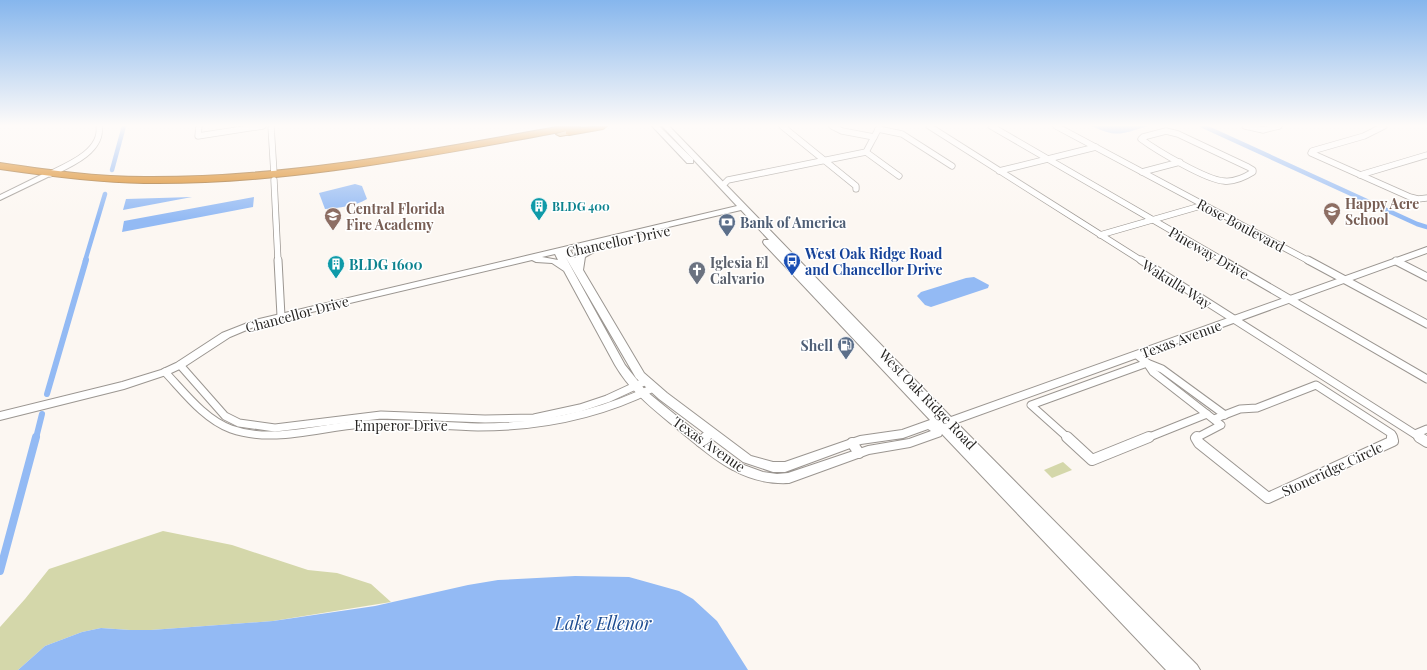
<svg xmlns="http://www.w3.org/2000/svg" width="1427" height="670" font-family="'Playfair Display',serif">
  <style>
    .green { fill: #d4d7aa }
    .water { fill: #93baf4 }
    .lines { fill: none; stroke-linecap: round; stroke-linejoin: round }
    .canal-far2 { stroke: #93baf4; stroke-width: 4.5 }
    .canal-far1 { stroke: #93baf4; stroke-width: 6 }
    .canal { stroke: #93baf4; stroke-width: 8 }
    .street-far2-casing { stroke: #9b9691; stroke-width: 7 }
    .street-far1-casing { stroke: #9b9691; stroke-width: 9 }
    .street-casing { stroke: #9b9691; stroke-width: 12 }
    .secondary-casing { stroke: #9b9691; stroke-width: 2 }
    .primary-casing { stroke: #9a6018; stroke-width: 2 }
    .highway-casing { stroke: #9a6018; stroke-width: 2 }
    .street-far2 { stroke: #fff; stroke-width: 5.5 }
    .street-far1 { stroke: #fff; stroke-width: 7 }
    .street { stroke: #fff; stroke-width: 10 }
    .secondary { fill: #fff; fill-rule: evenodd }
    .primary { fill: #e7b371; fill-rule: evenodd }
    .highway { fill: #d78012; fill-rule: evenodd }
    .labels { text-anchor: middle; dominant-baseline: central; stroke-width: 3; stroke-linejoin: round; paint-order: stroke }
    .far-culture-label { font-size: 12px; font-weight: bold; fill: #0d838f; stroke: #fff; text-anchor: start }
    .education-label { font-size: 14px; font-weight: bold; fill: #785e54; stroke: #fff; text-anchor: start }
    .service-label { font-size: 14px; font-weight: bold; fill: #4e5e75; stroke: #fff; text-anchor: start }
    .street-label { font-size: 14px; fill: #282624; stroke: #fff }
    .transit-label { font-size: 14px; font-weight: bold; fill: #164399; stroke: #fff; text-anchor: start }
    .worship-label { font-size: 14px; font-weight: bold; fill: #5b616d; stroke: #fff; text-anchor: start }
    .culture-label { font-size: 14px; font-weight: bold; fill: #0d838f; stroke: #fff; text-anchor: start }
    .near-water-label { font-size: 18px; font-style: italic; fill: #1e4c90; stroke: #fff }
  </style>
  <rect width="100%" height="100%" fill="#fcf7f2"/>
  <g class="green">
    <path d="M 1063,462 L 1072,470 L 1052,478 L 1044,470 Z"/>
    <path d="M 163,531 L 232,545 L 308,570 L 337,573 L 371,584 L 391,602 L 273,621 L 151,630 L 130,630 L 101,628 L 82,632 L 45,646 L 18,670 L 0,670 L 0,627 L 25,599 L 49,569 Z"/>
  </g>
  <g class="water">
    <path d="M 1092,126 L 1148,126 C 1122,134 1116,138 1092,126 Z"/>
    <path d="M 355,184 L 362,186 L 367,199 C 355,206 339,208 325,209 L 319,193 Z"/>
    <path d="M 192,197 L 123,210 L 126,199 Z"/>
    <path d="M 254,197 L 253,207 L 122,232 L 124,221 Z"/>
    <path d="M 974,277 L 989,285 L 988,288 L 931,307 L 925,305 L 917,296 L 921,292 L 966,278 Z"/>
    <path d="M 575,576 L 629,577 L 679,591 L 693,599 L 717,621 L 748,670 L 18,670 L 45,646 L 82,632 L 101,628 L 130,630 L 151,630 L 273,621 L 375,606 L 468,585 L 498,580 Z"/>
  </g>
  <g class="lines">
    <g class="canal-far2">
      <path d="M 1203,126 L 1417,224 L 1427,227"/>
      <path d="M 112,170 L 124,126"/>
      <path d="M 85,261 L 105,194"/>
    </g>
    <g class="canal-far1">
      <path d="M 47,394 L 86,260"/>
      <path d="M 36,438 L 42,414"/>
    </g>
    <path class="canal" d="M 0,571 L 36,437"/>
    <g class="street-far2-casing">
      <g id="street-far2">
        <path d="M 199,126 L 198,136 L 263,126"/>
        <path d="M 271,126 L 274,174"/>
        <path d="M 782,126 L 856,186 L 856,189"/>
        <path d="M 832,126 L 842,131 L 874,137"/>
        <path d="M 929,126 L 1142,261"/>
        <path d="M 991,126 L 1224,261"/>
        <path d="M 1056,126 L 1309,261"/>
        <path d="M 1245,126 L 1263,130 L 1279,126"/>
        <path d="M 1384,126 L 1364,136 L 1312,151 L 1311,153 L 1410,197 L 1418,199 L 1427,198"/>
        <path d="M 878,129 L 902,134 L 952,166"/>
        <path d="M 1166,131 L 1178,134 L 1248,167 L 1253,170 L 1253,172 C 1245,177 1233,182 1224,181 C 1206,180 1156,150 1141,139 L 1143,137 Z"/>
        <path d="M 866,152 L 899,176"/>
        <path d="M 999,171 L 1096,147"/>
        <path d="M 1142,172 L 1180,162"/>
        <path d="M 50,174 C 69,165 103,151 99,126"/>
        <path d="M 1360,175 L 1427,155"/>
        <path d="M 274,180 L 278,261"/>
        <path d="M 725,183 L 728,180 L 866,152 L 880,126"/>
        <path d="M 1100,235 L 1204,205"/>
      </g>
    </g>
    <g class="street-far1-casing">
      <g id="street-far1">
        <path d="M 278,260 L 281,316"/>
        <path d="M 1141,260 L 1421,438"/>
        <path d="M 1222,260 L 1427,379"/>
        <path d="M 1308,260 L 1427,324"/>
        <path d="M 1396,261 L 1427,277"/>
        <path d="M 1137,355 L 1147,363 L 1162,369 L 1225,415"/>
        <path d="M 1147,363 L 1153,372 L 1221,425 L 1196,438"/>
        <path d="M 180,365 L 225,416 L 239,423 L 275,428 L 381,415 L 485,419 L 534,418 L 580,408 L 607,399 L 646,381"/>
        <path d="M 165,372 C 184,392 204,419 231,429 C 273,444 320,427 363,424 C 401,422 439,426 478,427 C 540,427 597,416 653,388"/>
        <path d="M 1214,419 L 1240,409 L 1257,408 L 1316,385 L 1392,434 L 1393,438"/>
        <path d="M 1415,434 L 1427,429"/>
        <path d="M 705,438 L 711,433"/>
        <path d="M 1068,438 L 1031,405 L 1147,363"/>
        <path d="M 1147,438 L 1207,414"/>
      </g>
    </g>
    <g class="street-casing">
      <g id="street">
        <path d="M 1067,437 L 1092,460 L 1149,437"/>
        <path d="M 1197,437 L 1196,438 L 1199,443 L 1268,498 L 1393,441 L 1392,437"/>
        <path d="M 1419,437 L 1427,442"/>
        <path d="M 701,442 L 706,437"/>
        <path d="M 852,443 L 859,453"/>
      </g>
    </g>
    <g class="secondary-casing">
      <g id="secondary">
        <path d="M 652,126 L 659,126 L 693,159 L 693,163 L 687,163 Z"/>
        <path d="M 662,126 L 669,126 L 951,417 L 1427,247 L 1427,253 L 957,423 L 1197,665 L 1200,670 L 1166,670 L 942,434 L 941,436 L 910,447 L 869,454 L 789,483 C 769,484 751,480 733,470 C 715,461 697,445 681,432 C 656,411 632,394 615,365 L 564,271 L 552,263 L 536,262 L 532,260 L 261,324 L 230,337 L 184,367 L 169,374 L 124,389 L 0,420 L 0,412 L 122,382 L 161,370 L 176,363 L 222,333 L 255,320 L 737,206 ZM 741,210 L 769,240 L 764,240 L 763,242 L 764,244 L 930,420 L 902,430 L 860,436 L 785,462 L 773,462 L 751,456 L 667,393 L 644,373 L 583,270 L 585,257 L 605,246 L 601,243 C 591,246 581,249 575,258 L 570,250 ZM 555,254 L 558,260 L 542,257 ZM 565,256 L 636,378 L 659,399 L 743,462 L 773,472 L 785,472 L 861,444 L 903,438 L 928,429 L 931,431 L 909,439 L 868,446 L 788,473 L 777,474 L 763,472 L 741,464 L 705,439 L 646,391 L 625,365 Z"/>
        <path d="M 47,172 L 50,172 L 54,174 L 0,200 L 0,195 Z"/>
      </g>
    </g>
    <g class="primary-casing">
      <path id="primary" d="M 569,130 L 573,132 L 572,134 L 560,136 L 556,134 Z"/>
    </g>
    <g class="highway-casing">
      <path id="highway" d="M 562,126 L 580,126 L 579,128 L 607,126 L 603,129 L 569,135 L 566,134 L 566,131 C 427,156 286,185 144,183 C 96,182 48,176 0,169 L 0,163 C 48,170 96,177 145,177 C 285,178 424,151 562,126 Z"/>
    </g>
    <use href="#street-far2" class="street-far2"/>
    <use href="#street-far1" class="street-far1"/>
    <use href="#street" class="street"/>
    <use href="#secondary" class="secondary"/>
    <use href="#primary" class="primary"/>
    <use href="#highway" class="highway"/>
  </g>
  <linearGradient id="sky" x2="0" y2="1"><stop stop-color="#86b6ed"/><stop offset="0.57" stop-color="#fefbf9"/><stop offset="1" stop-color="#fefbf9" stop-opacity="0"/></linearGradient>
  <rect width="1427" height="220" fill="url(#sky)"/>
  <defs>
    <g id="building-pin" transform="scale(0.9)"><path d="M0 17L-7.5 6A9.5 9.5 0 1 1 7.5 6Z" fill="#0f9aa8" stroke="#fff"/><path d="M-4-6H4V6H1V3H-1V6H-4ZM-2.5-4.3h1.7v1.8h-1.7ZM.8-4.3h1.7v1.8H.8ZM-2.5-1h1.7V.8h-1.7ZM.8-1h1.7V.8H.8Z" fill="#fff"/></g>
    <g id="school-pin" transform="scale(0.9)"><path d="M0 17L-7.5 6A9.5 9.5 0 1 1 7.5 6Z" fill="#8d6e63" stroke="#fff"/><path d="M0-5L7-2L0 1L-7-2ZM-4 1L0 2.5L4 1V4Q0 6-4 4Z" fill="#fff"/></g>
    <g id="bank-pin" transform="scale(0.9)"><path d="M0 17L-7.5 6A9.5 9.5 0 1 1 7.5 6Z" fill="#5c6f8a" stroke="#fff"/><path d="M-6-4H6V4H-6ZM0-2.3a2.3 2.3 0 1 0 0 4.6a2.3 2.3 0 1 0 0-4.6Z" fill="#fff"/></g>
    <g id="bus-pin" transform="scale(0.9)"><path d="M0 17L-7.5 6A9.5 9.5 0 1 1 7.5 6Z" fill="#1a4fb4" stroke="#fff"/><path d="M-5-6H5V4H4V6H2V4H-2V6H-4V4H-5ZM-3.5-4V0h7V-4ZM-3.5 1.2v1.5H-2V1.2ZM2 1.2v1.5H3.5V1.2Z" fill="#fff"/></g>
    <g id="church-pin" transform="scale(0.9)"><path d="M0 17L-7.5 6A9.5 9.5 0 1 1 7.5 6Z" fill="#6b7280" stroke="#fff"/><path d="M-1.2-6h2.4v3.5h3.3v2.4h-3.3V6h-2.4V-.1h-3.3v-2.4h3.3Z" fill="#fff"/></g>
    <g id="fuel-pin" transform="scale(0.9)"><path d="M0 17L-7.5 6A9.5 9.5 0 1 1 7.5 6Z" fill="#5c6f8a" stroke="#fff"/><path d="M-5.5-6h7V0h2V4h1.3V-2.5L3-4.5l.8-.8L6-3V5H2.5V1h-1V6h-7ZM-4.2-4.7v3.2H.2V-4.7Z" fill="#fff"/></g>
  </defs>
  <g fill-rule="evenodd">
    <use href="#building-pin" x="539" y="206"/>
    <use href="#school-pin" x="1332" y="211"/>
    <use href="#school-pin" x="333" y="216"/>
    <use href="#bank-pin" x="727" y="222"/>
    <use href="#bus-pin" x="792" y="261"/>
    <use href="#building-pin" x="336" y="264"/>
    <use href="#church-pin" x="697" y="270"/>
    <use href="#fuel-pin" x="846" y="345"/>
  </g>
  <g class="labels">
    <g class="far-culture-label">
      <text x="552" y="206">BLDG 400</text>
    </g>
    <g class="education-label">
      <text x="1345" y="203">Happy Acre<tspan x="1345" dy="16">School</tspan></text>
      <text x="346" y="208">Central Florida<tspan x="346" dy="16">Fire Academy</tspan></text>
    </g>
    <g class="service-label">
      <text x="740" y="222">Bank of America</text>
      <text x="833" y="345" text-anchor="end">Shell</text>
    </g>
    <g class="street-label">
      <text transform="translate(1241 225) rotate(28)">Rose Boulevard</text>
      <text transform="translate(618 241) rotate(-12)">Chancellor Drive</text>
      <text transform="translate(1209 253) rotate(30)">Pineway Drive</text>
      <text transform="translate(1177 284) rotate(32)">Wakulla Way</text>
      <text transform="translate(297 314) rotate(-15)">Chancellor Drive</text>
      <text transform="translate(1181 339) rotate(-20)">Texas Avenue</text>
      <text transform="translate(928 399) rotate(46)">West Oak Ridge Road</text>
      <text x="401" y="425">Emperor Drive</text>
      <text transform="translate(709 444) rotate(35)">Texas Avenue</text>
      <text transform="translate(1332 469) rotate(-25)">Stoneridge Circle</text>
    </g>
    <g class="transit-label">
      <text x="805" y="253">West Oak Ridge Road<tspan x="805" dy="16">and Chancellor Drive</tspan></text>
    </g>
    <g class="worship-label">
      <text x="710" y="262">Iglesia El<tspan x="710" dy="16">Calvario</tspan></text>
    </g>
    <g class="culture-label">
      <text x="349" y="264">BLDG 1600</text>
    </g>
    <g class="near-water-label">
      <text x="603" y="623">Lake Ellenor</text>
    </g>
  </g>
</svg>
